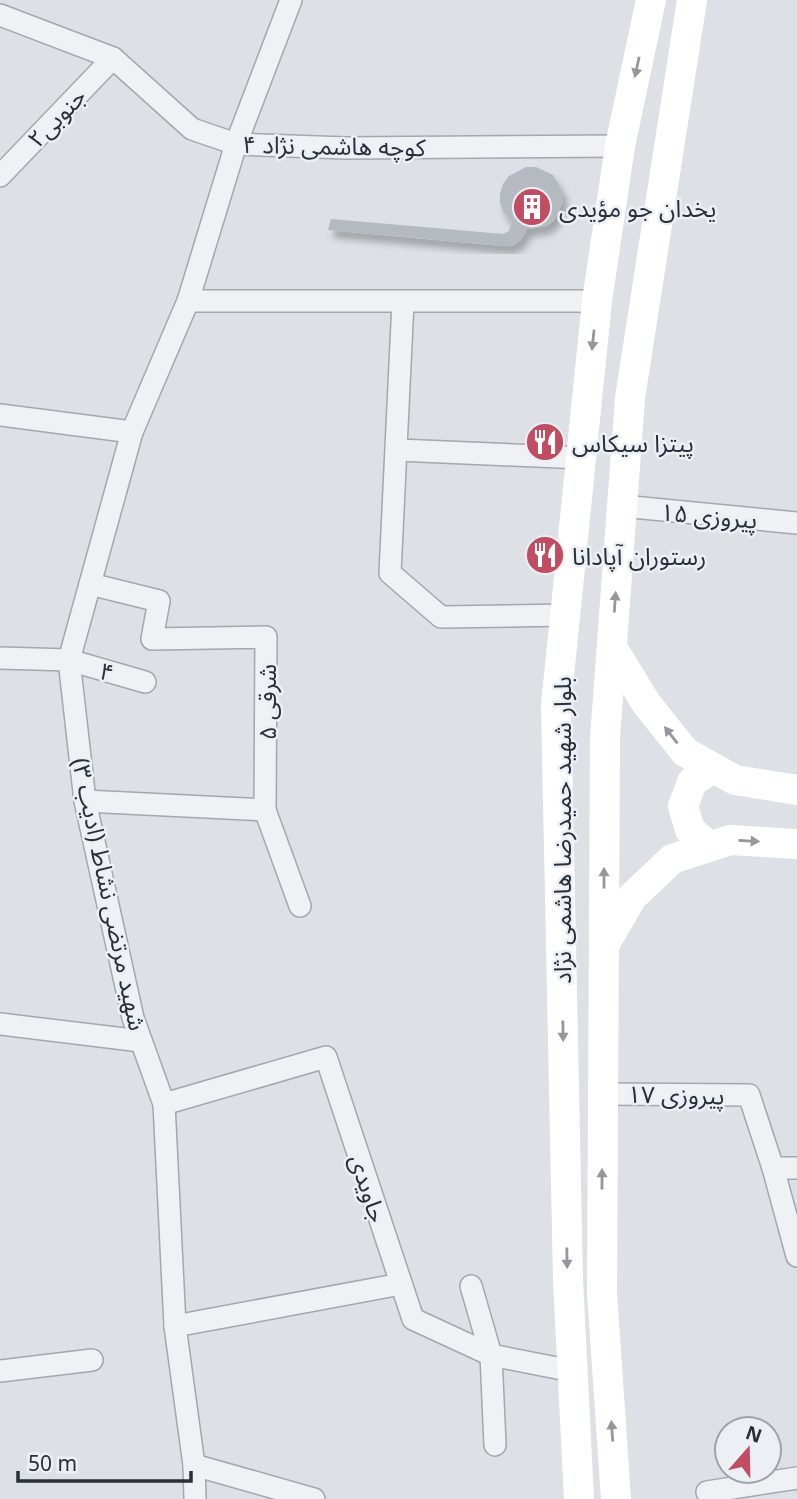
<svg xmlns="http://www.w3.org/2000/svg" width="797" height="1499" font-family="'Noto Sans','Noto Sans Arabic',sans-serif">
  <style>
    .building { fill: #b5bac1; filter: url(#shadow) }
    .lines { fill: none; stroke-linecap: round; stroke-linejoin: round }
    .street-casing { stroke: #a3a7ae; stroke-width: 24 }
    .street { stroke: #eff1f4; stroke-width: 21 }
    .secondary { stroke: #fff; stroke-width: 30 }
    .oneway { fill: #94979c }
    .labels { text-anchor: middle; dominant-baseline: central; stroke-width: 5; stroke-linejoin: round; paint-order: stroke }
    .street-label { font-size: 24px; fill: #282f3a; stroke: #eceff3 }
    .poi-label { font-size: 24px; fill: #282f3a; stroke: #eceff3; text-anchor: start }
  </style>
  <defs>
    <filter id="shadow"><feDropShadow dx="4.5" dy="8" stdDeviation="3.5" flood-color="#0004"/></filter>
  </defs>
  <rect width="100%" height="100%" fill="#dde0e5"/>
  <path class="building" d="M 526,167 L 536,167 L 553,175 L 563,192 L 563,202 L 554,220 L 547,226 L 527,229 L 521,240 L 513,245 L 504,246 L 328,230 L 331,219 L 503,234 L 509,231 L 512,222 L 504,213 L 500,203 L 500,194 L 503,184 L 509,176 Z"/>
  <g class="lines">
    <g class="street-casing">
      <g id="street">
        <path d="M 0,15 L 113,58 L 192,129 L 236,144 L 346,148 L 620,146"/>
        <path d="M 0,176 L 113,58"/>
        <path d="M 188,301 L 597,301"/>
        <path d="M 403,302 L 390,573 L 441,617 L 566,615"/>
        <path d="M 0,415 L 132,432"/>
        <path d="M 398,450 L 582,458"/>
        <path d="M 622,506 L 797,523"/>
        <path d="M 0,658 L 69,660 L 145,682"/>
        <path d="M 85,801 L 265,810 L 266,637 L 152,639 L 159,601 L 90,584"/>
        <path d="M 265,810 L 300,906"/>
        <path d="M 0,1024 L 141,1041"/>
        <path d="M 603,1094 L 749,1095 L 773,1168 L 797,1256"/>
        <path d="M 164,1104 L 326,1057 L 413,1319 L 491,1355 L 572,1371"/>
        <path d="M 773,1168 L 797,1168"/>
        <path d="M 471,1286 L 491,1355 L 495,1445"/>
        <path d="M 175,1326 L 401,1284"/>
        <path d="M 0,1371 L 92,1360"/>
        <path d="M 194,1465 L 314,1499"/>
        <path d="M 707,1492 L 797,1478"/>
        <path d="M 195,1499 L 194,1465 L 175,1326 L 164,1104 L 133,1018 L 85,801 L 69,660 L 132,432 L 188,301 L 236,144 L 291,0"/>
      </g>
    </g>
    <use href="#street" class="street"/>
    <g class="secondary">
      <path d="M 612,647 L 646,703 L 685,752 L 735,780 L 797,790"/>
      <path d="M 709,846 L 690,830 L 683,806 L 692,782 L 713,768"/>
      <path d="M 606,942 L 632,897 L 672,859 L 730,840 L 797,844"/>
      <path d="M 579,1499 L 568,1280 L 556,705 L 597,301 L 620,146 L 651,0"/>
      <path d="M 616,1499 L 602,1293 L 605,738 L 630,398 L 692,0"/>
    </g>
  </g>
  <defs><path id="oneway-solid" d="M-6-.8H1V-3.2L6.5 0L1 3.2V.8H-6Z" transform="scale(1.75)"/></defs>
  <g class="oneway">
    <use href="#oneway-solid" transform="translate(637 67) rotate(102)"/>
    <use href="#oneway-solid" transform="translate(593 340) rotate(96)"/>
    <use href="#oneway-solid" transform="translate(615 602) rotate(-86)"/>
    <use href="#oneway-solid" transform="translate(671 735) rotate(-128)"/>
    <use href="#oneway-solid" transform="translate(749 841) rotate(3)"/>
    <use href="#oneway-solid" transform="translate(604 878) rotate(-90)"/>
    <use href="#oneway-solid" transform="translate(563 1031) rotate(89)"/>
    <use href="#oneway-solid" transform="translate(602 1179) rotate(-90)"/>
    <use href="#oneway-solid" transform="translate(567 1258) rotate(89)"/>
    <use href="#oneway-solid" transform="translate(612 1431) rotate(-94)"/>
  </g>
  <defs>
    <g id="building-disc" transform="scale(2.0125)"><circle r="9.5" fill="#c04d61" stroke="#eceff3"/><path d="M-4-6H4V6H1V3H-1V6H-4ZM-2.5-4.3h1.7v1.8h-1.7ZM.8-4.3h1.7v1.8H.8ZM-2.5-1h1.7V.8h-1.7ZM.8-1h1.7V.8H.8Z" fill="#fff"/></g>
    <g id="restaurant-disc" transform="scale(2.0125)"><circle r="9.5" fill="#c04d61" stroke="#eceff3"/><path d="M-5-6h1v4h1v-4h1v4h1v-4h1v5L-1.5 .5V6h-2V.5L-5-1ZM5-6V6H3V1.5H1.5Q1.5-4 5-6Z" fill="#fff"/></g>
  </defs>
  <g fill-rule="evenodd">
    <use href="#building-disc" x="532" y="207"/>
    <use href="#restaurant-disc" x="545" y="442"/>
    <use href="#restaurant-disc" x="545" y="555"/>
  </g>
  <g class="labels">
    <g class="street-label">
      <text transform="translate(56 117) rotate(-46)">جنوبی۲</text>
      <text transform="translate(334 145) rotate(1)">کوچه هاشمی نژاد ۴</text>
      <text transform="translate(709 515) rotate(5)">پیروزی ۱۵</text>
      <text transform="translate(107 671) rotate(16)">۴</text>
      <text transform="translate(266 702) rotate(-90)">۵ شرقی</text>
      <text transform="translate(561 830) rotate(-90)">بلوار شهید حمیدرضا هاشمی نژاد</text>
      <text transform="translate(110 894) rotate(78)">شهید مرتضی نشاط (ادیب ۳)</text>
      <text transform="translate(676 1094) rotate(1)">پیروزی ۱۷</text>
      <text transform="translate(369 1188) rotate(72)">جاویدی</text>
    </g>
    <g class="poi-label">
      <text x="559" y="207">یخدان جو مؤیدی</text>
      <text x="572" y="442">پیتزا سیکاس</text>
      <text x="572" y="555">رستوران آپادانا</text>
    </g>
  </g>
  <g transform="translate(748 1450) rotate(20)"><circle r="33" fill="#eceff3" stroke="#9ea2a9" stroke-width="2"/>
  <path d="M0-5L12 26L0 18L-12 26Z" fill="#c04d61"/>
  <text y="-10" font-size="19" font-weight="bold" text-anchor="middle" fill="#282f3a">N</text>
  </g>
  <path d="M18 1471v10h173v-10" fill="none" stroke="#282f3a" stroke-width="3.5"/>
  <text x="28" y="1471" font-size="21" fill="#282f3a" stroke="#eceff3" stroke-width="5" paint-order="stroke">50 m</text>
</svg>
